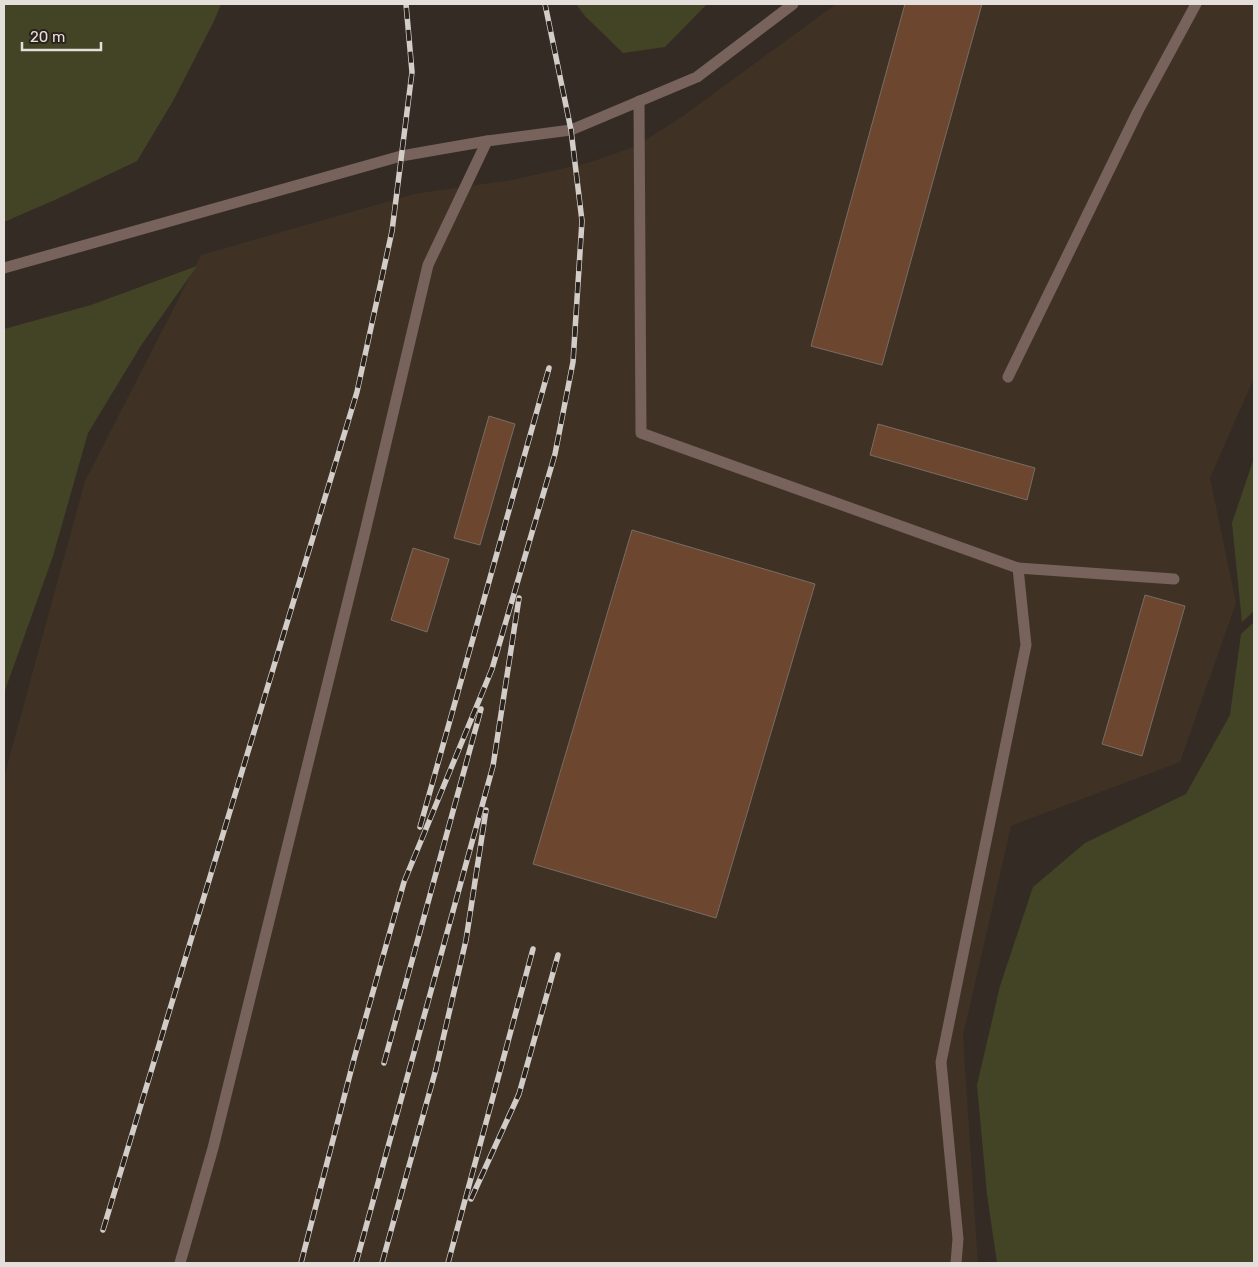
<svg xmlns="http://www.w3.org/2000/svg" width="1258" height="1267" font-family="Rubik,sans-serif">
  <style>
    .industrial { fill: #3f3224 }
    .green { fill: #434426 }
    .building { fill: #6c462e; stroke: #796d66 }
    .lines { fill: none; stroke-linecap: round; stroke-linejoin: round }
    .lane { stroke: #77625c; stroke-width: 11 }
    .rail-casing { stroke: #d2cdc8; stroke-width: 5.5 }
    .rail { stroke: #2a221b; stroke-width: 4; stroke-dasharray: 11; stroke-linecap: butt }
  </style>
  <rect width="100%" height="100%" fill="#342b24"/>
  <path class="industrial" d="M 836,4 L 1254,4 L 1254,378 L 1210,478 L 1236,603 L 1180,762 L 1011,826 L 963,1036 L 978,1263 L 4,1263 L 4,777 L 85,481 L 201,255 L 414,194 L 512,180 L 591,162 L 636,146 L 683,116 Z"/>
  <g class="green">
    <path d="M 4,4 L 221,4 L 214,21 L 173,101 L 137,161 L 57,199 L 4,222 Z"/>
    <path d="M 576,4 L 707,4 L 665,47 L 623,53 L 585,16 Z"/>
    <path d="M 197,266 L 142,344 L 88,433 L 53,556 L 4,693 L 4,329 L 91,305 Z"/>
    <path d="M 1254,458 L 1254,611 L 1242,622 L 1232,523 Z"/>
    <path d="M 1254,622 L 1254,1263 L 997,1263 L 987,1194 L 977,1085 L 1000,986 L 1033,887 L 1085,843 L 1186,794 L 1230,715 L 1241,634 Z"/>
  </g>
  <g class="building">
    <path d="M 905,4 L 982,4 L 882,365 L 811,346 Z"/>
    <path d="M 489,416 L 515,424 L 480,545 L 454,538 Z"/>
    <path d="M 878,424 L 1035,468 L 1027,500 L 870,455 Z"/>
    <path d="M 632,530 L 815,584 L 716,918 L 533,864 Z"/>
    <path d="M 413,548 L 449,559 L 427,632 L 391,620 Z"/>
    <path d="M 1145,595 L 1185,606 L 1142,756 L 1102,744 Z"/>
  </g>
  <g class="lines">
    <g class="lane">
      <path d="M 639,101 L 641,433 L 1018,568 L 1174,579"/>
      <path d="M 4,268 L 401,156 L 487,141 L 571,130 L 697,77 L 793,4"/>
      <path d="M 1008,377 L 1138,111 L 1196,4"/>
      <path d="M 180,1263 L 213,1148 L 364,536 L 428,265 L 487,141"/>
      <path d="M 956,1263 L 958,1239 L 941,1062 L 1026,645 L 1018,568"/>
    </g>
    <g class="rail-casing">
      <g id="rail">
        <path d="M 420,827 L 549,368"/>
        <path d="M 384,1063 L 481,709"/>
        <path d="M 471,1199 L 519,1094 L 558,955"/>
        <path d="M 103,1230 L 357,392 L 392,231 L 412,72 L 406,4"/>
        <path d="M 301,1263 L 354,1059 L 404,882 L 492,669 L 555,454 L 573,362 L 582,221 L 571,130 L 545,4"/>
        <path d="M 356,1263 L 493,766 L 519,598"/>
        <path d="M 382,1263 L 436,1069 L 466,940 L 486,810"/>
        <path d="M 448,1263 L 533,949"/>
      </g>
    </g>
    <use href="#rail" class="rail"/>
  </g>
  <rect width="1258" height="1267" fill="none" stroke="#e4dfda" stroke-width="10"/>
  <path d="M22 42v8h79v-8" fill="none" stroke="#e4dfda" stroke-width="2.5"/>
  <text x="30" y="42" font-size="15" fill="#e4dfda" stroke="#2a221b" stroke-width="4" paint-order="stroke">20 m</text>
</svg>
